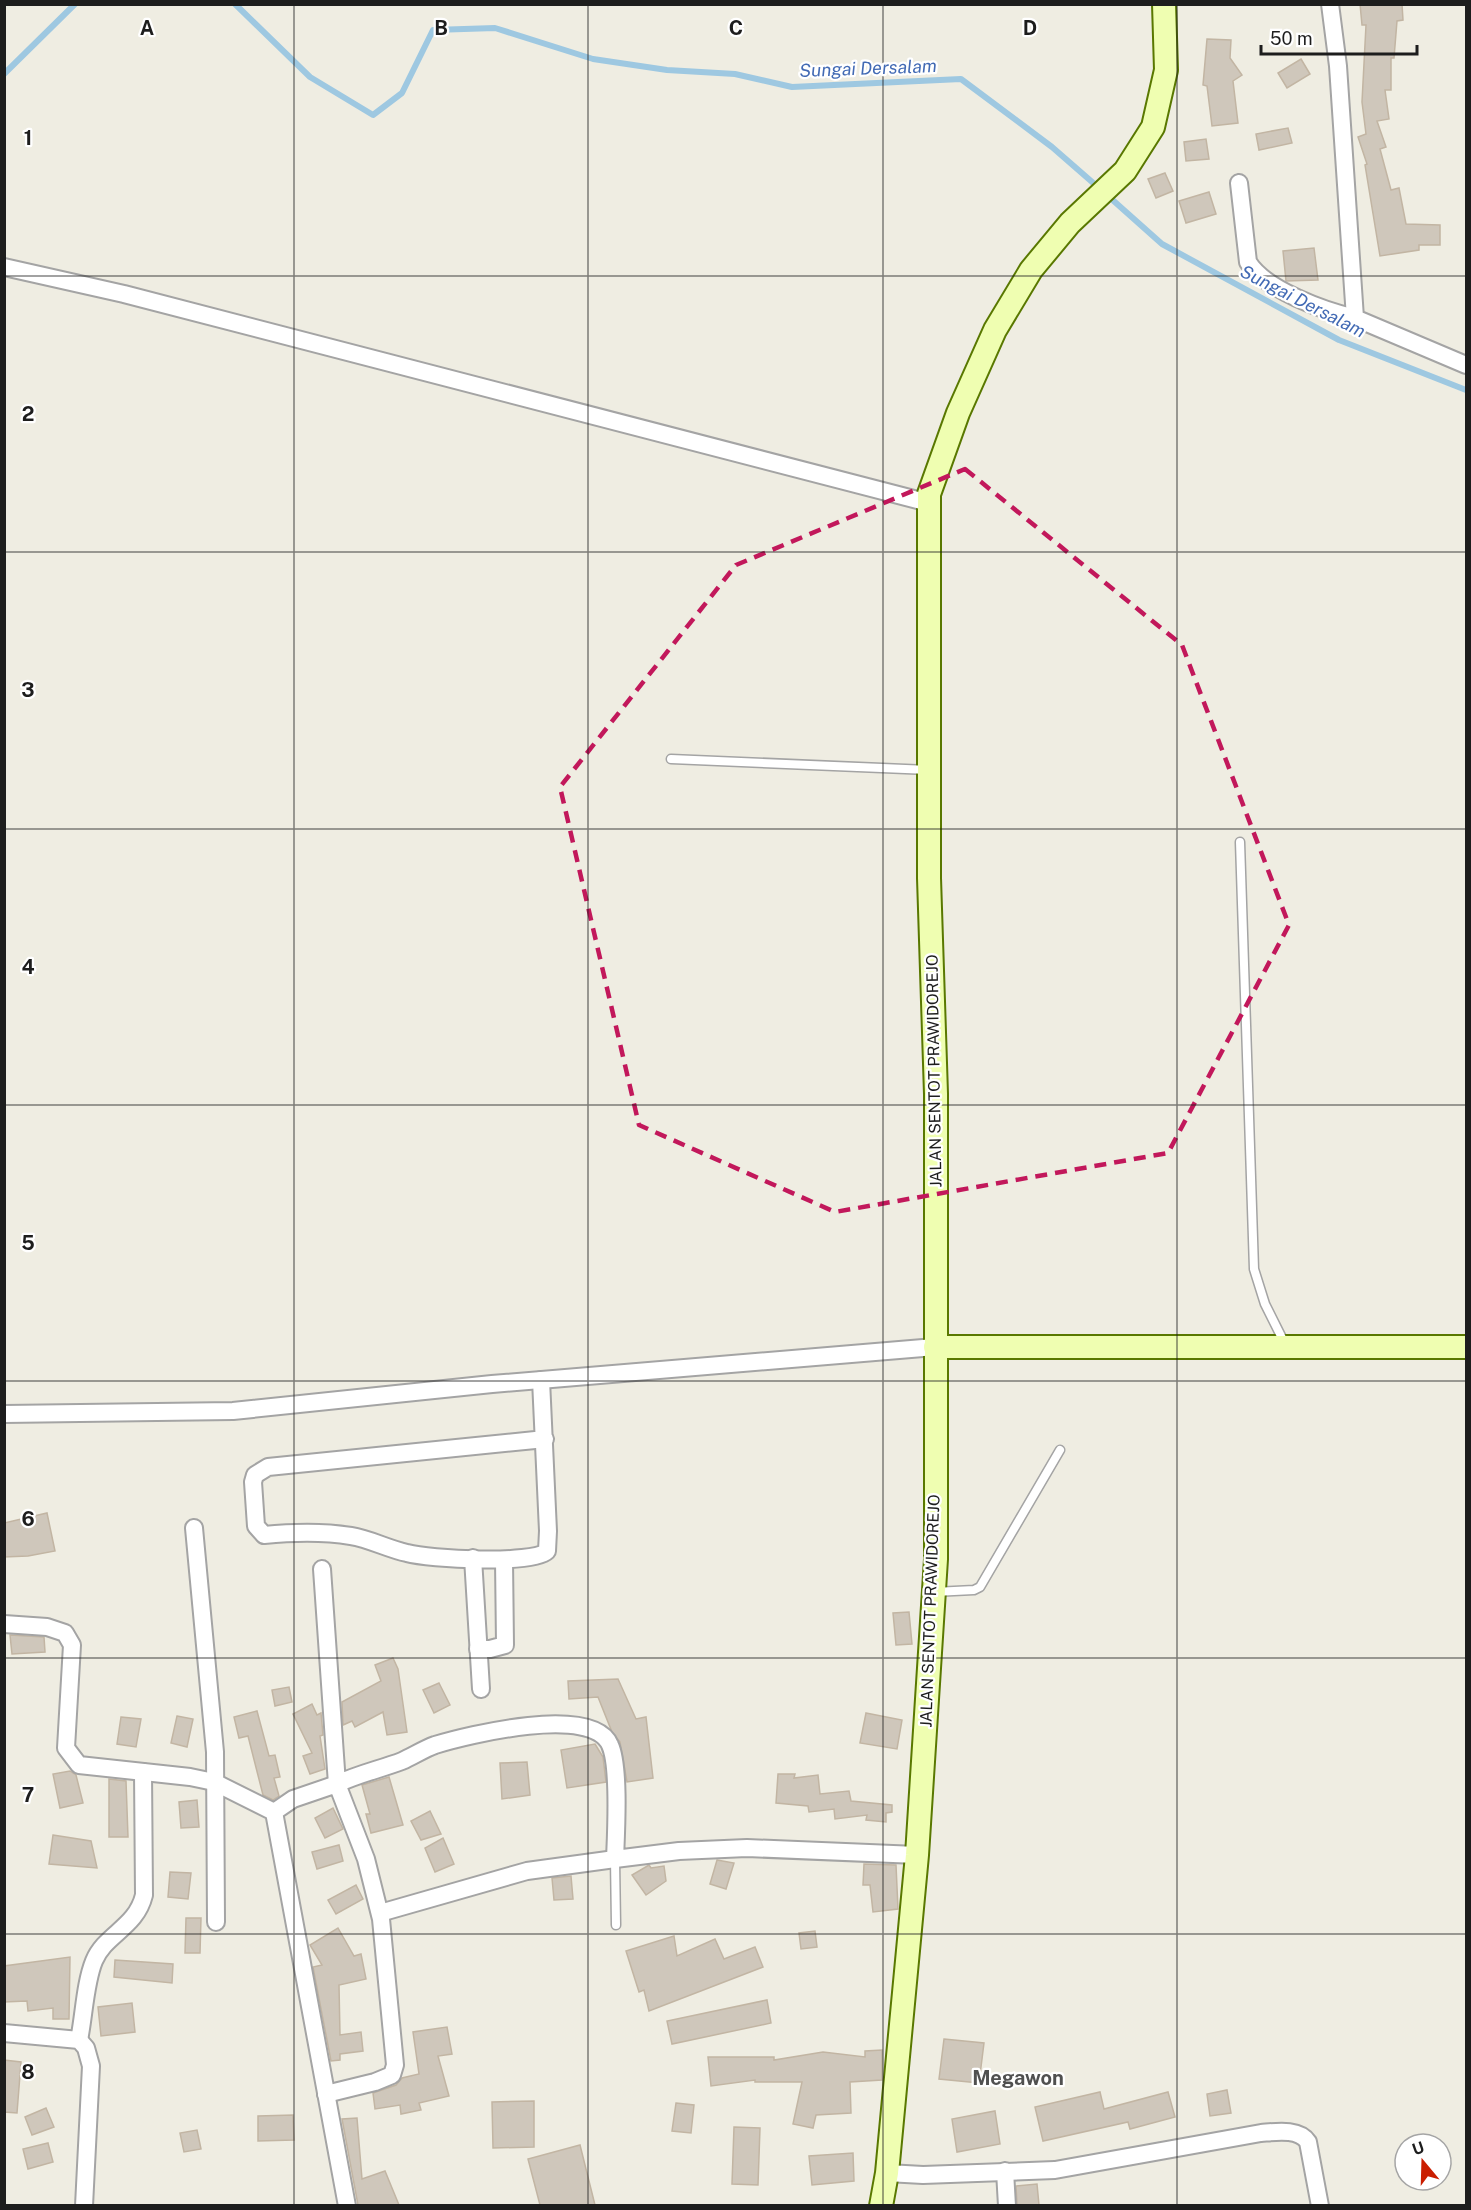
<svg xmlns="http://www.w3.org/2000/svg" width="1471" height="2210" font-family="'Public Sans',sans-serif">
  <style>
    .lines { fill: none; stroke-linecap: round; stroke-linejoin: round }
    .stream { stroke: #9ec8e1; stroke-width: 6 }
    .building { fill: #cfc7bb; stroke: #c2b5a3; stroke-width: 1.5 }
    .lane-casing { stroke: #a4a4a4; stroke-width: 11 }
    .street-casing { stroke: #a4a4a4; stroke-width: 20 }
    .secondary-casing { stroke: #597800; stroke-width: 26 }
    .lane { stroke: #fff; stroke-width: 8 }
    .street { stroke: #fff; stroke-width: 16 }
    .secondary { stroke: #effeb1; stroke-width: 22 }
    .marked { fill: none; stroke: #c2185b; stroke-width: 4.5; stroke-dasharray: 12 8; stroke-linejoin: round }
    .grid { fill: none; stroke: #1d1d1d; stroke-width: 1.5; stroke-opacity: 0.55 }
    .labels { text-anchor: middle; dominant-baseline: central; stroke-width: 4.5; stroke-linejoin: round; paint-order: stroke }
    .street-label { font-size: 16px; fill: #1d1d1d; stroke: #fff }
    .water-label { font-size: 18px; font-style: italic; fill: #426ab4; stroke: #fff }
    .quarter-label { font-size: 20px; font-weight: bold; fill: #505050; stroke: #fff }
    .grid-label { font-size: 20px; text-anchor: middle; font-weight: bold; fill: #1d1d1d; stroke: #fff; stroke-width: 4.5; stroke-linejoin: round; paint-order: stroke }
  </style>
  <rect width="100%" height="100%" fill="#efede2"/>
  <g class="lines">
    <g class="stream">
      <path d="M 235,4 L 310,77 L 373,115 L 402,93 L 433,30 L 495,28 L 593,59 L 667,70 L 735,74 L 792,87 L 961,79 L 1052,147 L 1099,188"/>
      <path d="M 4,74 L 75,4"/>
      <path d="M 1107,195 L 1162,244 L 1339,340 L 1466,390"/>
    </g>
  </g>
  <g class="building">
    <path d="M 1360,4 L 1402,4 L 1403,20 L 1397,21 L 1394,58 L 1391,58 L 1391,90 L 1385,90 L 1389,119 L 1377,121 L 1386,147 L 1380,149 L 1391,190 L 1399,188 L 1406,224 L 1440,225 L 1440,245 L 1419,245 L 1419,250 L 1380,256 L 1365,165 L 1367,164 L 1358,137 L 1366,134 L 1362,102 L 1366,25 L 1362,25 Z"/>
    <path d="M 1207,39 L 1231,40 L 1230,58 L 1242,75 L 1233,81 L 1238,123 L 1212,126 L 1207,86 L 1203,85 Z"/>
    <path d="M 1301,59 L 1310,74 L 1287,88 L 1278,73 Z"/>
    <path d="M 1288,128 L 1292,143 L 1259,150 L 1256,134 Z"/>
    <path d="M 1206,139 L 1209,159 L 1186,161 L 1184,142 Z"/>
    <path d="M 1165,173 L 1173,191 L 1156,198 L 1148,179 Z"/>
    <path d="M 1209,192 L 1216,214 L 1186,223 L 1179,201 Z"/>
    <path d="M 1314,248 L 1318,280 L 1286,281 L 1283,251 Z"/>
    <path d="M 47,1513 L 55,1551 L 28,1556 L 4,1557 L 4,1523 Z"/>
    <path d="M 909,1612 L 912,1644 L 896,1645 L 893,1613 Z"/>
    <path d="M 10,1635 L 44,1637 L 45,1652 L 12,1654 Z"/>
    <path d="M 393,1658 L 398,1669 L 407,1732 L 387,1735 L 383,1712 L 355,1727 L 352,1721 L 343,1725 L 342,1702 L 381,1681 L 375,1665 Z"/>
    <path d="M 618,1679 L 636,1719 L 646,1717 L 653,1778 L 627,1782 L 620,1742 L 612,1732 L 598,1697 L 569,1699 L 568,1681 Z"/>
    <path d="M 439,1683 L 450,1705 L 434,1713 L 423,1690 Z"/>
    <path d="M 289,1687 L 292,1702 L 275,1706 L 272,1690 Z"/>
    <path d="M 312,1704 L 317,1715 L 321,1713 L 323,1735 L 320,1736 L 325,1769 L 310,1774 L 303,1756 L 312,1753 L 293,1714 Z"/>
    <path d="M 257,1711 L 269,1756 L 275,1755 L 280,1777 L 274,1778 L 279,1796 L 273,1800 L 263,1795 L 248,1736 L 239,1738 L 234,1717 Z"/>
    <path d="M 866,1713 L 902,1720 L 897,1749 L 860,1743 Z"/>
    <path d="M 177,1716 L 193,1719 L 187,1747 L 171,1743 Z"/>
    <path d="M 121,1717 L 141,1719 L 136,1747 L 117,1744 Z"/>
    <path d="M 595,1744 L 603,1757 L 606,1782 L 567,1788 L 561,1750 Z"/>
    <path d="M 527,1762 L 530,1795 L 502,1799 L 500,1763 Z"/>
    <path d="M 70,1771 L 76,1775 L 83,1803 L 60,1808 L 53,1774 Z"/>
    <path d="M 778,1774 L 795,1774 L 794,1778 L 818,1775 L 820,1794 L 849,1791 L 851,1801 L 892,1805 L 892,1812 L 886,1813 L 886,1822 L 866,1820 L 867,1815 L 835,1819 L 834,1809 L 809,1812 L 808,1806 L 776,1803 Z"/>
    <path d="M 389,1777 L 403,1825 L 371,1833 L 366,1814 L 370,1814 L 362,1785 Z"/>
    <path d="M 109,1779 L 126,1781 L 128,1837 L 109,1837 Z"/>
    <path d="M 197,1800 L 199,1827 L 181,1828 L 179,1802 Z"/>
    <path d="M 333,1808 L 343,1829 L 325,1838 L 315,1818 Z"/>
    <path d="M 430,1811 L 441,1834 L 421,1840 L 411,1821 Z"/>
    <path d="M 53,1835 L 91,1841 L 97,1868 L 49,1864 Z"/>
    <path d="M 443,1838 L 454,1864 L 435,1872 L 425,1848 Z"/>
    <path d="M 339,1845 L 343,1861 L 317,1869 L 312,1852 Z"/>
    <path d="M 717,1860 L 734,1863 L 726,1889 L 710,1884 Z"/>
    <path d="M 864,1864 L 896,1865 L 898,1909 L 873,1912 L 870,1885 L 863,1885 Z"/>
    <path d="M 649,1865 L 651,1868 L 664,1866 L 666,1881 L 646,1895 L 632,1875 Z"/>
    <path d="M 170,1872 L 191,1873 L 188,1899 L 168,1897 Z"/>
    <path d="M 571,1876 L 573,1899 L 554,1900 L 552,1878 Z"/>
    <path d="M 356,1885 L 363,1899 L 336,1914 L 328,1900 Z"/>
    <path d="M 186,1918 L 201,1918 L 200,1953 L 185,1953 Z"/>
    <path d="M 338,1928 L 354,1956 L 361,1954 L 366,1979 L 339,1985 L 340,2035 L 361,2032 L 363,2051 L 340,2054 L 340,2060 L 331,2061 L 313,1967 L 322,1965 L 310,1945 Z"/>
    <path d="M 815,1931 L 817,1947 L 801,1949 L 799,1933 Z"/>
    <path d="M 674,1936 L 677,1956 L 715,1939 L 724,1959 L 755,1947 L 763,1967 L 649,2011 L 644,1990 L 639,1992 L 626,1951 Z"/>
    <path d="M 70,1957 L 69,2019 L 53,2019 L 53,2008 L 28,2011 L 27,2001 L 4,2002 L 4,1966 Z"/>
    <path d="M 115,1960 L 173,1964 L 172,1983 L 114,1977 Z"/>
    <path d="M 767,2000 L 771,2023 L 672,2044 L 667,2021 Z"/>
    <path d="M 132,2003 L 135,2032 L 101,2036 L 98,2007 Z"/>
    <path d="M 447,2027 L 452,2054 L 438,2056 L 449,2096 L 419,2103 L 421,2110 L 401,2114 L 400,2105 L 375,2109 L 373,2093 L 396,2085 L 402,2078 L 419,2074 L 413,2032 Z"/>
    <path d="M 944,2039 L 984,2043 L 979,2083 L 939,2079 Z"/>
    <path d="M 882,2050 L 882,2080 L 850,2082 L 851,2113 L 816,2115 L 813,2128 L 793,2124 L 802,2082 L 755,2082 L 755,2080 L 711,2086 L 708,2057 L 774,2057 L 774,2060 L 823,2052 L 865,2057 L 865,2051 Z"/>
    <path d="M 4,2060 L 21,2062 L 17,2113 L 4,2112 Z"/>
    <path d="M 1227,2090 L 1231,2113 L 1210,2116 L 1207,2094 Z"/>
    <path d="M 1100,2092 L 1104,2109 L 1168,2092 L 1175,2117 L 1130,2129 L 1128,2122 L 1043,2141 L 1035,2107 Z"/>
    <path d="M 534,2101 L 534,2147 L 493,2148 L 492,2102 Z"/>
    <path d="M 676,2103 L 694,2105 L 691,2133 L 672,2131 Z"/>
    <path d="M 46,2108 L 54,2127 L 32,2135 L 25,2117 Z"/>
    <path d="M 995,2111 L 1000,2144 L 957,2152 L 952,2119 Z"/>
    <path d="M 293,2115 L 294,2140 L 258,2141 L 258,2116 Z"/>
    <path d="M 357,2118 L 362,2179 L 385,2171 L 399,2205 L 358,2205 L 342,2119 Z"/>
    <path d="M 734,2127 L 760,2128 L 758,2185 L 732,2184 Z"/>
    <path d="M 197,2130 L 201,2149 L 184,2152 L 180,2133 Z"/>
    <path d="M 48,2143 L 53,2162 L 28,2169 L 23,2149 Z"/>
    <path d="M 580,2145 L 595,2205 L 540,2205 L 528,2159 Z"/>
    <path d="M 853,2153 L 854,2181 L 812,2185 L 809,2156 Z"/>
    <path d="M 1037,2184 L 1039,2205 L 1017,2205 L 1016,2186 Z"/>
  </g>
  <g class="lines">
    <g class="lane-casing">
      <g id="lane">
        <path d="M 671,759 L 929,770"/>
        <path d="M 1240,842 L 1254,1269 L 1265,1304 L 1285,1344"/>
        <path d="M 934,1592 L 974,1590 L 980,1587 L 1060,1450"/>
        <path d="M 615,1859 L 616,1925"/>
      </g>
    </g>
    <g class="street-casing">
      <g id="street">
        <path d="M 1330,4 L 1338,66 L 1355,318 L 1466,365"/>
        <path d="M 1239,183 L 1248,262 C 1265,290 1325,311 1355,318"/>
        <path d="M 4,267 L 124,294 L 929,503"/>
        <path d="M 541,1380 L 548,1531 L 547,1551 C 533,1565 429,1559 407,1553 C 388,1549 370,1539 351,1536 C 321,1531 294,1532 264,1535 L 256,1526 L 253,1482 L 255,1475 L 268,1467 L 545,1439"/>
        <path d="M 4,1414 L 233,1411 L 492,1384 L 935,1347"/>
        <path d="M 194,1528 L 215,1752 L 216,1922"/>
        <path d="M 473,1558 L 481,1689"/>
        <path d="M 322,1569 L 337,1784 C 358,1774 381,1769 402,1761 C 413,1756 424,1749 435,1745 C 468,1735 593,1704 610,1745 C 620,1767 616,1833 615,1859 L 679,1851 L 747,1848 L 917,1855"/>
        <path d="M 4,1624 L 47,1627 L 65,1633 L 72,1645 L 66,1748 L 79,1765 L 190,1777 L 214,1782 L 274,1812 L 347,2206"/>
        <path d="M 478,1649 L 490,1649 L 505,1645 L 504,1560"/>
        <path d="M 274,1812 L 293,1799 L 337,1784 L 366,1859 L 381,1919 L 395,2065 L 392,2075 L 375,2082 L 326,2094"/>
        <path d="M 380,1913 L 527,1871 L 615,1859"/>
        <path d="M 4,2033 L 79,2040 L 86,2048 L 91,2066 L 84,2206"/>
        <path d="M 79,2040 C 84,2016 85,1983 94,1961 C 105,1934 136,1928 144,1895 L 143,1772"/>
        <path d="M 1005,2171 L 1007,2206"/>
        <path d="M 887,2173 L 923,2175 L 1055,2170 L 1261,2133 C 1275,2132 1299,2128 1308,2142 L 1320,2206"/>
      </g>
    </g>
    <g class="secondary-casing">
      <g id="secondary">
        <path d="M 935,1347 L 1466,1347"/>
        <path d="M 881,2206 L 887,2173 L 917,1855 L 936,1559 L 936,1094 L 929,878 L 929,494 L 958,413 L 995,330 L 1031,270 L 1070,223 L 1125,171 L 1153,127 L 1166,70 L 1164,4"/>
      </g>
    </g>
    <use href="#lane" class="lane"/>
    <use href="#street" class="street"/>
    <use href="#secondary" class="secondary"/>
  </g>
  <path class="marked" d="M 965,469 L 1182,645 L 1289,925 L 1168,1153 L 835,1212 L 639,1125 L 560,787 L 736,565 Z"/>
  <path class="grid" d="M 294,4 L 294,2206M 588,4 L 588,2206M 883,4 L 883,2206M 1177,4 L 1177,2206M 4,276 L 1466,276M 4,552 L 1466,552M 4,829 L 1466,829M 4,1105 L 1466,1105M 4,1381 L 1466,1381M 4,1658 L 1466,1658M 4,1934 L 1466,1934"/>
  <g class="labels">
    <g class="street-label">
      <text transform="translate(934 1071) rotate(-91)">JALAN SENTOT PRAWIDOREJO</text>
      <text transform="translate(930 1611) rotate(-88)">JALAN SENTOT PRAWIDOREJO</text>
    </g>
    <g class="water-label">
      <text transform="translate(868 68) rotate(-2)">Sungai Dersalam</text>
      <text transform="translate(1303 301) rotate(27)">Sungai Dersalam</text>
    </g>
    <g class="quarter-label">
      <text x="1018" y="2078">Megawon</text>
    </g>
  </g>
  <g class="grid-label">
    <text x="147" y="35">A</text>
    <text x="441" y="35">B</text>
    <text x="736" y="35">C</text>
    <text x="1030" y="35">D</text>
    <text x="28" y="145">1</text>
    <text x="28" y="421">2</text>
    <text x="28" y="697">3</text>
    <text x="28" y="974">4</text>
    <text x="28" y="1250">5</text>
    <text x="28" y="1526">6</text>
    <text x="28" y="1802">7</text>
    <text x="28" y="2079">8</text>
  </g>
  <rect width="1471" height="2210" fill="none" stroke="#1d1d1d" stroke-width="12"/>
  <g transform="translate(1423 2162) rotate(341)"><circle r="28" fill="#ffffff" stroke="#a5a5a5" stroke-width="1.5"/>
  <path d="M0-4.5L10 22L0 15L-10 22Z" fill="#ca1e00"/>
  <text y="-9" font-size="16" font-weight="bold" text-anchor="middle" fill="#1d1d1d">U</text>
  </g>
  <path d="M1261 45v9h156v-9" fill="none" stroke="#1d1d1d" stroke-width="3"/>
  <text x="1270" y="45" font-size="18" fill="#1d1d1d" stroke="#ffffff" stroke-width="4.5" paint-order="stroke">50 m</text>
</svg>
